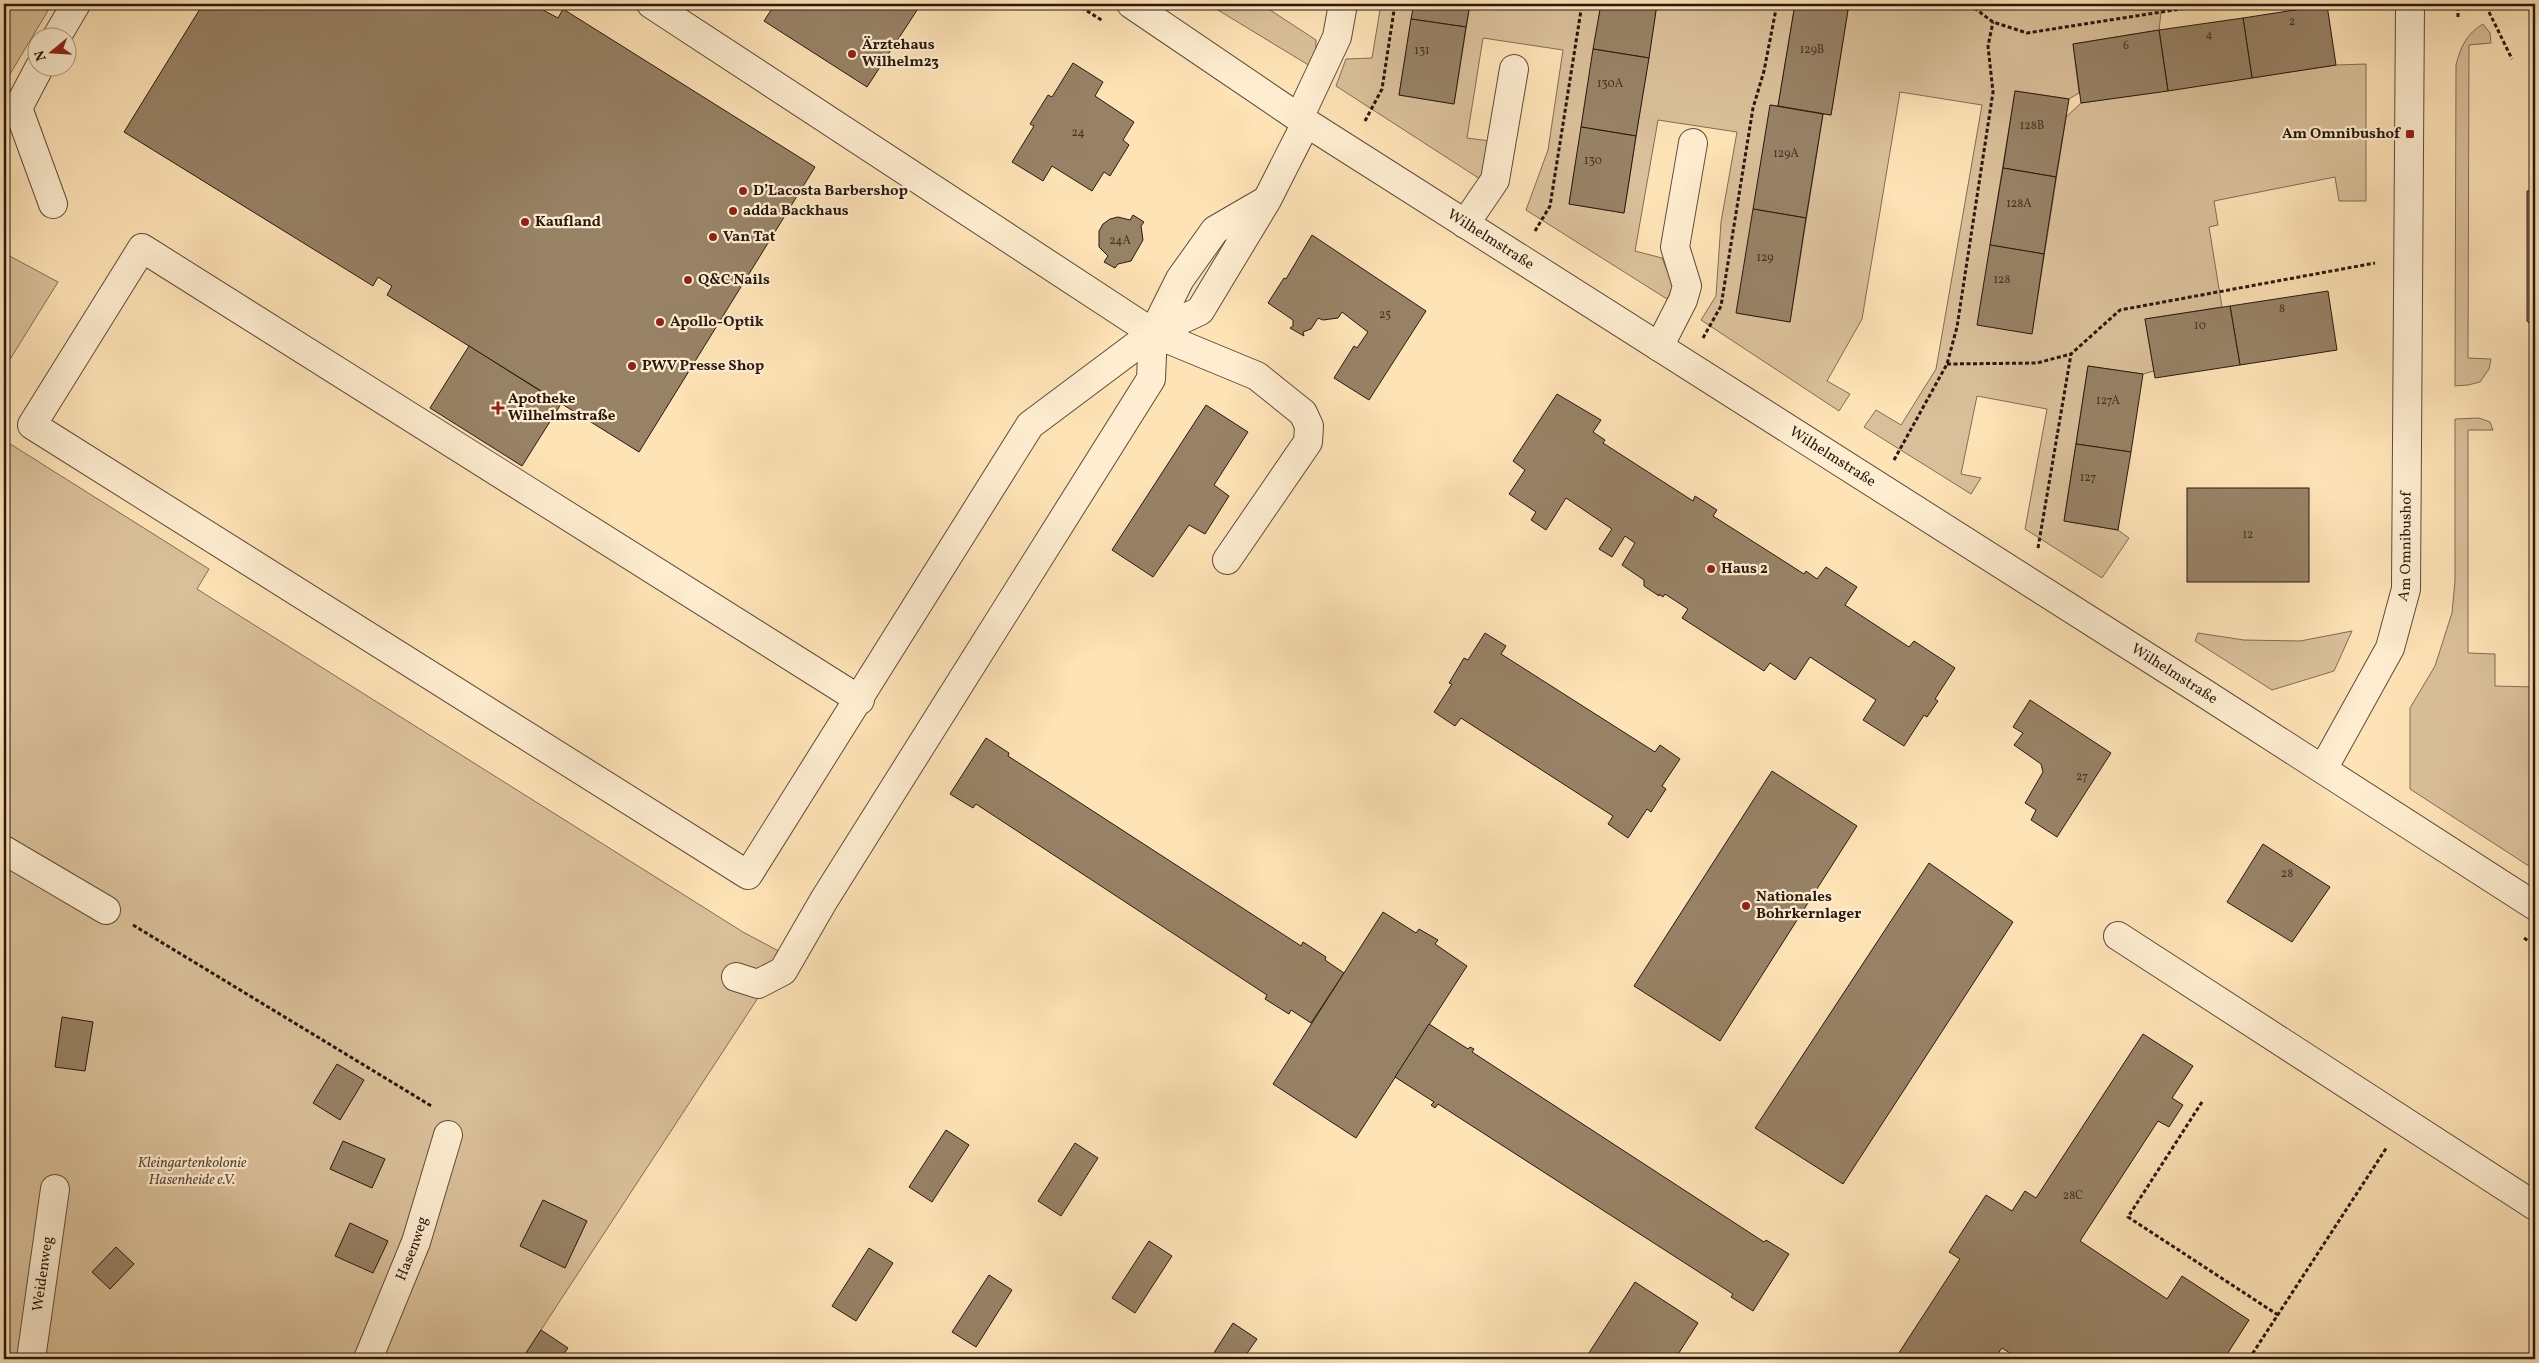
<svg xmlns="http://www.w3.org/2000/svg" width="2539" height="1363" font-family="Vollkorn,serif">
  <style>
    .green { fill: #dac09a; stroke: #826c54 }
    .building { fill: #988266; stroke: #29180f }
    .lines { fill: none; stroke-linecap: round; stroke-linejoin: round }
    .minor-casing { stroke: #5e4b39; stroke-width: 30 }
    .path { stroke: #29180f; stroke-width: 3; stroke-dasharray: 4 2.5; stroke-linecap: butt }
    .minor { stroke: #feedd0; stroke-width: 28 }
    .poi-dot { fill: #8f2418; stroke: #feedd0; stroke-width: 2 }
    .labels { text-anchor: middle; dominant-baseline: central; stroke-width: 4.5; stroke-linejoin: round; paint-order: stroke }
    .number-label { font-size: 12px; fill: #453225 }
    .poi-label { font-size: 15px; font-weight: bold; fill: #29180f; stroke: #feedd0; text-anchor: start }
    .street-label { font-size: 15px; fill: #29180f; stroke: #feedd0 }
    .park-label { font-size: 15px; font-style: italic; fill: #5e4a39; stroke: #feedd0 }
  </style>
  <rect width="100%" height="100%" fill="#fee3b7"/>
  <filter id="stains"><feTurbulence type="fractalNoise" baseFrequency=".004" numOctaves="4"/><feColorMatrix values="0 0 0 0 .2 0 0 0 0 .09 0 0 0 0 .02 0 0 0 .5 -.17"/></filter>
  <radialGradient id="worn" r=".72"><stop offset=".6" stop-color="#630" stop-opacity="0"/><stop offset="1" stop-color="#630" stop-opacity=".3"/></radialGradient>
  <g class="green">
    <path d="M 4,4 L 52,4 L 4,84 Z"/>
    <path d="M 1208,4 L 1261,4 L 1316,40 L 1315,69 Z"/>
    <path d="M 1381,4 L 1414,4 L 1399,95 L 1454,104 L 1470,4 L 1601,4 L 1569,204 L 1624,213 L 1657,4 L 1795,4 L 1778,106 L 1771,105 L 1737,313 L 1790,322 L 1823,114 L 1831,115 L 1849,4 L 2162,4 L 2159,30 L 2073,44 L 2079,93 L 2069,99 L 2015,91 L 1990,245 L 2032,333 L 2066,117 L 2081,103 L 2336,65 L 2366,64 L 2366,201 L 2339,201 L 2335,177 L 2214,201 L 2218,225 L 2209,227 L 2222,307 L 2145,319 L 2154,371 L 2143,374 L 2088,366 L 2064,521 L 2118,530 L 2129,538 L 2102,578 L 2025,529 L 2047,409 L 1977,396 L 1961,474 L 1981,478 L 1971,494 L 1864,427 L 1876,410 L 1901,425 L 1936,369 L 1982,105 L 1900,92 L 1862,319 L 1827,381 L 1850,394 L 1839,411 L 1701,320 L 1716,296 L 1721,222 L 1737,132 L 1658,120 L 1635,251 L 1662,258 L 1674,287 L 1667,299 L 1526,210 L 1548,150 L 1563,50 L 1483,38 L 1467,138 L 1490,141 L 1485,171 L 1480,179 L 1336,86 L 1346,59 L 1372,58 Z"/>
    <path d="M 2483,24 L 2490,33 L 2491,43 L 2469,45 L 2468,358 L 2491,359 L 2489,369 L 2480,382 L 2468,385 L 2455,386 L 2456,65 C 2460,48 2467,33 2483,24 Z"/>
    <path d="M 4,253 L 58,282 L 4,369 Z"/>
    <path d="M 2479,418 L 2490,422 L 2493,430 L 2468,430 L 2468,653 L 2495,654 L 2495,686 L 2535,687 L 2535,870 L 2410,789 L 2410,708 L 2435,666 L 2452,613 L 2455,581 L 2455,419 Z"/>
    <path d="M 4,440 L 209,569 L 197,589 L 743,932 L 786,955 L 522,1359 L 4,1359 Z"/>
    <path d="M 2352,631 L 2334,671 L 2272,690 L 2195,641 L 2198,633 L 2244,640 L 2300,641 Z"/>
  </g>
  <g class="building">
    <path d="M 203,4 L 547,4 L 543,10 L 558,18 L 563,9 L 815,167 L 639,452 L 387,295 L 392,286 L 378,277 L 373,286 L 124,132 Z"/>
    <path d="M 775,4 L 921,4 L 867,87 L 764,21 Z"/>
    <path d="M 1414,4 L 1470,4 L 1466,27 L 1411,19 Z"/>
    <path d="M 1601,4 L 1657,4 L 1649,58 L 1593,49 Z"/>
    <path d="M 1795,4 L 1812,4 L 1848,10 L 1831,115 L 1778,106 Z"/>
    <path d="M 1812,4 L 1849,4 L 1848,10 Z"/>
    <path d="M 2327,5 L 2336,65 L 2252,78 L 2243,18 Z"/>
    <path d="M 2243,18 L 2252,78 L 2168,91 L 2159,30 Z"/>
    <path d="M 1411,19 L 1466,27 L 1454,104 L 1399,95 Z"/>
    <path d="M 2159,30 L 2168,91 L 2081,103 L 2073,44 Z"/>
    <path d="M 1593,49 L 1649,58 L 1636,136 L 1581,127 Z"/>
    <path d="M 1073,63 L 1103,82 L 1095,96 L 1134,122 L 1123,140 L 1129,145 L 1110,176 L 1104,172 L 1092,191 L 1052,166 L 1043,181 L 1012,162 L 1034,126 L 1030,124 L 1048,95 L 1052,97 Z"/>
    <path d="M 2015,91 L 2069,99 L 2056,177 L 2003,168 Z"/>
    <path d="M 1770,105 L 1823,114 L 1806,218 L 1753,209 Z"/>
    <path d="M 1581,127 L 1636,136 L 1624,213 L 1569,204 Z"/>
    <path d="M 2003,168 L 2056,177 L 2044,254 L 1990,245 Z"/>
    <path d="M 2527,191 L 2535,191 L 2535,329 L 2527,321 Z"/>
    <path d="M 1753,209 L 1806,218 L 1790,322 L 1736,313 Z"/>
    <path d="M 1133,215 L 1144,222 L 1141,226 L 1143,240 L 1131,261 L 1118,264 L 1115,268 L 1104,262 L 1108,256 L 1099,247 L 1099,231 L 1103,224 L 1110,219 L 1118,217 L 1130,220 Z"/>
    <path d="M 1312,235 L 1426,311 L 1369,400 L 1334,378 L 1354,346 L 1357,348 L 1368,332 L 1342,312 L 1338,318 L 1323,320 L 1318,318 L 1311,329 L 1303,332 L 1304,336 L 1290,328 L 1293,326 L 1293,320 L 1268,303 L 1284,278 L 1286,279 Z"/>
    <path d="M 1990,245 L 2044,254 L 2032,334 L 1977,325 Z"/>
    <path d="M 2328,291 L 2337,350 L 2240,365 L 2230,306 Z"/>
    <path d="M 2230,306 L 2240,365 L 2155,378 L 2145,319 Z"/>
    <path d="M 469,346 L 561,404 L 522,466 L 430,408 Z"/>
    <path d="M 2088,366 L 2143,374 L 2131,452 L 2076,444 Z"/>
    <path d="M 1557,394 L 1601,420 L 1593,432 L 1605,440 L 1603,443 L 1693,501 L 1695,496 L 1717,510 L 1713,516 L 1804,574 L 1806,571 L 1817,579 L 1826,567 L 1857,587 L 1845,605 L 1909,647 L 1914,641 L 1955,668 L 1935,699 L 1938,701 L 1927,717 L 1924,715 L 1904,746 L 1863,720 L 1876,700 L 1810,657 L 1795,680 L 1770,663 L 1764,671 L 1682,618 L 1688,609 L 1665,594 L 1663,597 L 1659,594 L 1659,596 L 1644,586 L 1644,580 L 1622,565 L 1635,543 L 1625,536 L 1612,557 L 1599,549 L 1612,529 L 1566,498 L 1546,530 L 1531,520 L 1536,512 L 1509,494 L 1525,470 L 1513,461 Z"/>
    <path d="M 1206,405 L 1248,432 L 1214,485 L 1229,496 L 1205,534 L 1189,525 L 1153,577 L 1112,550 Z"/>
    <path d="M 2076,444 L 2131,452 L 2118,530 L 2064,521 Z"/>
    <rect x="2187" y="488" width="122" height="94"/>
    <path d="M 1485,633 L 1506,646 L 1501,654 L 1655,752 L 1660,745 L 1680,759 L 1662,786 L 1666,789 L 1651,812 L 1647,809 L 1628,838 L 1608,824 L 1613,816 L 1461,718 L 1455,726 L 1434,712 L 1452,684 L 1449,683 L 1464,658 L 1468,660 Z"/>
    <path d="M 2030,700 L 2111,753 L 2057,837 L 2031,820 L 2036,810 L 2025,803 L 2043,772 L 2041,764 L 2014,745 L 2023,733 L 2013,727 Z"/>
    <path d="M 986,738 L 1009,753 L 1008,756 L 1301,946 L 1303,942 L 1326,957 L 1325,960 L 1344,973 L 1311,1023 L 1291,1010 L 1289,1014 L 1265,999 L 1267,995 L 976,804 L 973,808 L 950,794 Z"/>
    <path d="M 1772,771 L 1857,826 L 1720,1041 L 1634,986 Z"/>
    <path d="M 2263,844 L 2330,887 L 2292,942 L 2227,902 Z"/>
    <path d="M 1929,863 L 2013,922 L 1843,1184 L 1755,1128 Z"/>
    <path d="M 1383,912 L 1416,933 L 1419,929 L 1438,940 L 1435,944 L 1467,966 L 1356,1138 L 1273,1084 Z"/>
    <path d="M 62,1017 L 93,1022 L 85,1071 L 55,1067 Z"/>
    <path d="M 1429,1024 L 1468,1049 L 1470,1047 L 1474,1049 L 1472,1052 L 1764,1242 L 1766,1240 L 1789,1254 L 1753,1311 L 1731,1297 L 1733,1294 L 1438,1104 L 1435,1108 L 1431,1105 L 1434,1102 L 1395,1077 Z"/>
    <path d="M 2143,1034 L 2193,1066 L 2172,1098 L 2183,1105 L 2169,1127 L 2158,1121 L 2080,1241 L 2167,1299 L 2182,1276 L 2249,1320 L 2224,1359 L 2019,1359 L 2002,1348 L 1994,1359 L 1895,1359 L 1960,1259 L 1949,1252 L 1986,1195 L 2012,1211 L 2025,1191 L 2036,1198 Z"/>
    <path d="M 337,1064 L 364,1080 L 340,1120 L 313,1103 Z"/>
    <path d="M 946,1130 L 969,1145 L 932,1202 L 909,1187 Z"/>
    <path d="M 343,1141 L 385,1159 L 372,1188 L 330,1169 Z"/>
    <path d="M 1075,1143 L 1098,1158 L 1061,1216 L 1038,1201 Z"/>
    <path d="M 543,1200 L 587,1221 L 565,1268 L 520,1246 Z"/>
    <path d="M 350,1223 L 388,1241 L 373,1273 L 335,1256 Z"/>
    <path d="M 1149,1241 L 1172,1256 L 1135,1313 L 1112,1298 Z"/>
    <path d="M 116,1247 L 134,1264 L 110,1289 L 92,1272 Z"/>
    <path d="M 869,1248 L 893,1263 L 856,1321 L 832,1306 Z"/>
    <path d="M 989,1275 L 1012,1290 L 976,1347 L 952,1332 Z"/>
    <path d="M 1635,1282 L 1698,1323 L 1675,1359 L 1585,1359 Z"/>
    <path d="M 1233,1323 L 1257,1339 L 1243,1359 L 1210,1359 Z"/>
    <path d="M 541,1330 L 568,1348 L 560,1359 L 522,1359 Z"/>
    <path d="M 227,1354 L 228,1359 L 194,1359 Z"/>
  </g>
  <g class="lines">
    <g class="minor-casing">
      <g id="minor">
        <path d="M 651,4 L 1153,333 L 1257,376 L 1303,413 L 1309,426 L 1308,442 L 1227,560"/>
        <path id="s1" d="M 1131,4 L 1299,118 L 2204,693 L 2535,906"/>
        <path d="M 56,38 L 76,4"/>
        <path d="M 39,68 L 18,108 L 53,204"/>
        <path d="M 1299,118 L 1337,37 L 1343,4"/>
        <path d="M 1465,224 L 1495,180 L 1514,69"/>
        <path d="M 1659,347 L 1683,300 L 1687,286 L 1675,247 L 1693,143"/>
        <path d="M 860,700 L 142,248 L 32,425 L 748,875 L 1030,425 L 1153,333 L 1200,311 L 1267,200 L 1306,123"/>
        <path id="s2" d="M 2323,769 L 2390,648 L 2406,589 L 2410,4"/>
        <path d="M 4,850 L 106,910"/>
        <path d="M 2118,936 L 2535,1206"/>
        <path d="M 736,977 L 758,984 L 783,971 L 824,900 L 1151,379 L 1153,333 L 1180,279 L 1215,230 L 1265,201"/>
        <path id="s3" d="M 31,1359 L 55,1189"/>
        <path id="s4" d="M 368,1359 L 416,1242 L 448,1135"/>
      </g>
    </g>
    <g class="path">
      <path d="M 1076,4 L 1103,21"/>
      <path d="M 1969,4 L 1993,22 L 2027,33 L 2213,4"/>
      <path d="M 2489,12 L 2512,59"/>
      <path d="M 2458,17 L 2458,4"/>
      <path d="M 1365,121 L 1382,89 L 1395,4"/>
      <path d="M 1535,231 L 1550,206 L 1582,4"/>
      <path d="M 1703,338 L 1721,306 L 1753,108 L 1764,71 L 1777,4"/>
      <path d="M 1947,364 L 2037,363 L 2071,354"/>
      <path d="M 1894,460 L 1947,364 L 1957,327 L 1993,92 L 1988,46 L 1993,22"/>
      <path d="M 2038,548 L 2071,354 L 2120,310 L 2375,263"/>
      <path d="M 133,925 L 433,1107"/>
      <path d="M 2524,938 L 2535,945"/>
      <path d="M 2202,1102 L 2128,1217 L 2278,1315"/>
      <path d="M 2249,1359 L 2387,1147"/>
    </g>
    <use href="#minor" class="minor"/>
  </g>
  <g class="poi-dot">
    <circle cx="852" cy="54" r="5"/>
    <rect x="2405" y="129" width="10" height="10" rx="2.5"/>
    <circle cx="743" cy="191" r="5"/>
    <circle cx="733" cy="211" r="5"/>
    <circle cx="525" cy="222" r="5"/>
    <circle cx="713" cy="237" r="5"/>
    <circle cx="688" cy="280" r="5"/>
    <circle cx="660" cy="322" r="5"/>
    <circle cx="632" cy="366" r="5"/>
    <path d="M495.5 400.5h5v5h5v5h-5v5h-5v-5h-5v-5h5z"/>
    <circle cx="1711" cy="569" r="5"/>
    <circle cx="1746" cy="906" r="5"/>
  </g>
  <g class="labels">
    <g class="number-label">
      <text x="2292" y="22">2</text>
      <text x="2209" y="35">4</text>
      <text x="2126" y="46">6</text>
      <text x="1812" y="50">129B</text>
      <text x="1422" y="51">131</text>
      <text x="1610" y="84">130A</text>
      <text x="2032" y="126">128B</text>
      <text x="1078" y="133">24</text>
      <text x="1786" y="154">129A</text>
      <text x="1593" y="161">130</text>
      <text x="2019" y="204">128A</text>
      <text x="1120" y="241">24A</text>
      <text x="1765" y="258">129</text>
      <text x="2002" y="280">128</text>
      <text x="2282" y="309">8</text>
      <text x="1385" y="315">25</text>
      <text x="2200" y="326">10</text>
      <text x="2108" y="401">127A</text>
      <text x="2088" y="478">127</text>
      <text x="2248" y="535">12</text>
      <text x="2082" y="777">27</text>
      <text x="2287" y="874">28</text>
      <text x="2073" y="1196">28C</text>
    </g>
    <g class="poi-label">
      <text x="862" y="45">Ärztehaus<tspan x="862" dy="17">Wilhelm23</tspan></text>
      <text x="2400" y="134" text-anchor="end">Am Omnibushof</text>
      <text x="753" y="191">D’Lacosta Barbershop</text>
      <text x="743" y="211">adda Backhaus</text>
      <text x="535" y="222">Kaufland</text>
      <text x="723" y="237">Van Tat</text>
      <text x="698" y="280">Q&amp;C Nails</text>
      <text x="670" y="322">Apollo-Optik</text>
      <text x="642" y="366">PWV Presse Shop</text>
      <text x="508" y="399">Apotheke<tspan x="508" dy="17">Wilhelmstraße</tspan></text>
      <text x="1721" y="569">Haus 2</text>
      <text x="1756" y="897">Nationales<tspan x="1756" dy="17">Bohrkernlager</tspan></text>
    </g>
    <g class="street-label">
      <text stroke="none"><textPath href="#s1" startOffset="430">Wilhelmstraße</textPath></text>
      <text stroke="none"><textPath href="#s1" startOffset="835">Wilhelmstraße</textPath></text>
      <text stroke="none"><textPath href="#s2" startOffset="242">Am Omnibushof</textPath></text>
      <text stroke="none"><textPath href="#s1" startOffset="1240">Wilhelmstraße</textPath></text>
      <text stroke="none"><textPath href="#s4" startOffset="119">Hasenweg</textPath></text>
      <text stroke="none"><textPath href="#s3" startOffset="86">Weidenweg</textPath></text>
    </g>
    <g class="park-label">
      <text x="192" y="1163">Kleingartenkolonie<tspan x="192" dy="17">Hasenheide e.V.</tspan></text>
    </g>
  </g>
  <rect width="2539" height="1363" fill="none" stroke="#fee3b7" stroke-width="20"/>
  <rect x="5" y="5" width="2529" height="1353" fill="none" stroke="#29180f" stroke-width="2.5"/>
  <rect x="10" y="10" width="2519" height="1343" fill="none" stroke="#29180f"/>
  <g transform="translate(52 52) rotate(252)"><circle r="24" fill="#feedd0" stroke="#a99883"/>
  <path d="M0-4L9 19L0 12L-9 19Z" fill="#8f2418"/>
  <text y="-8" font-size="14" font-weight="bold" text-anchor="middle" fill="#29180f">N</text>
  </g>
  <rect width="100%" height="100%" filter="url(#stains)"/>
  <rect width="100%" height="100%" fill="url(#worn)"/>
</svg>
